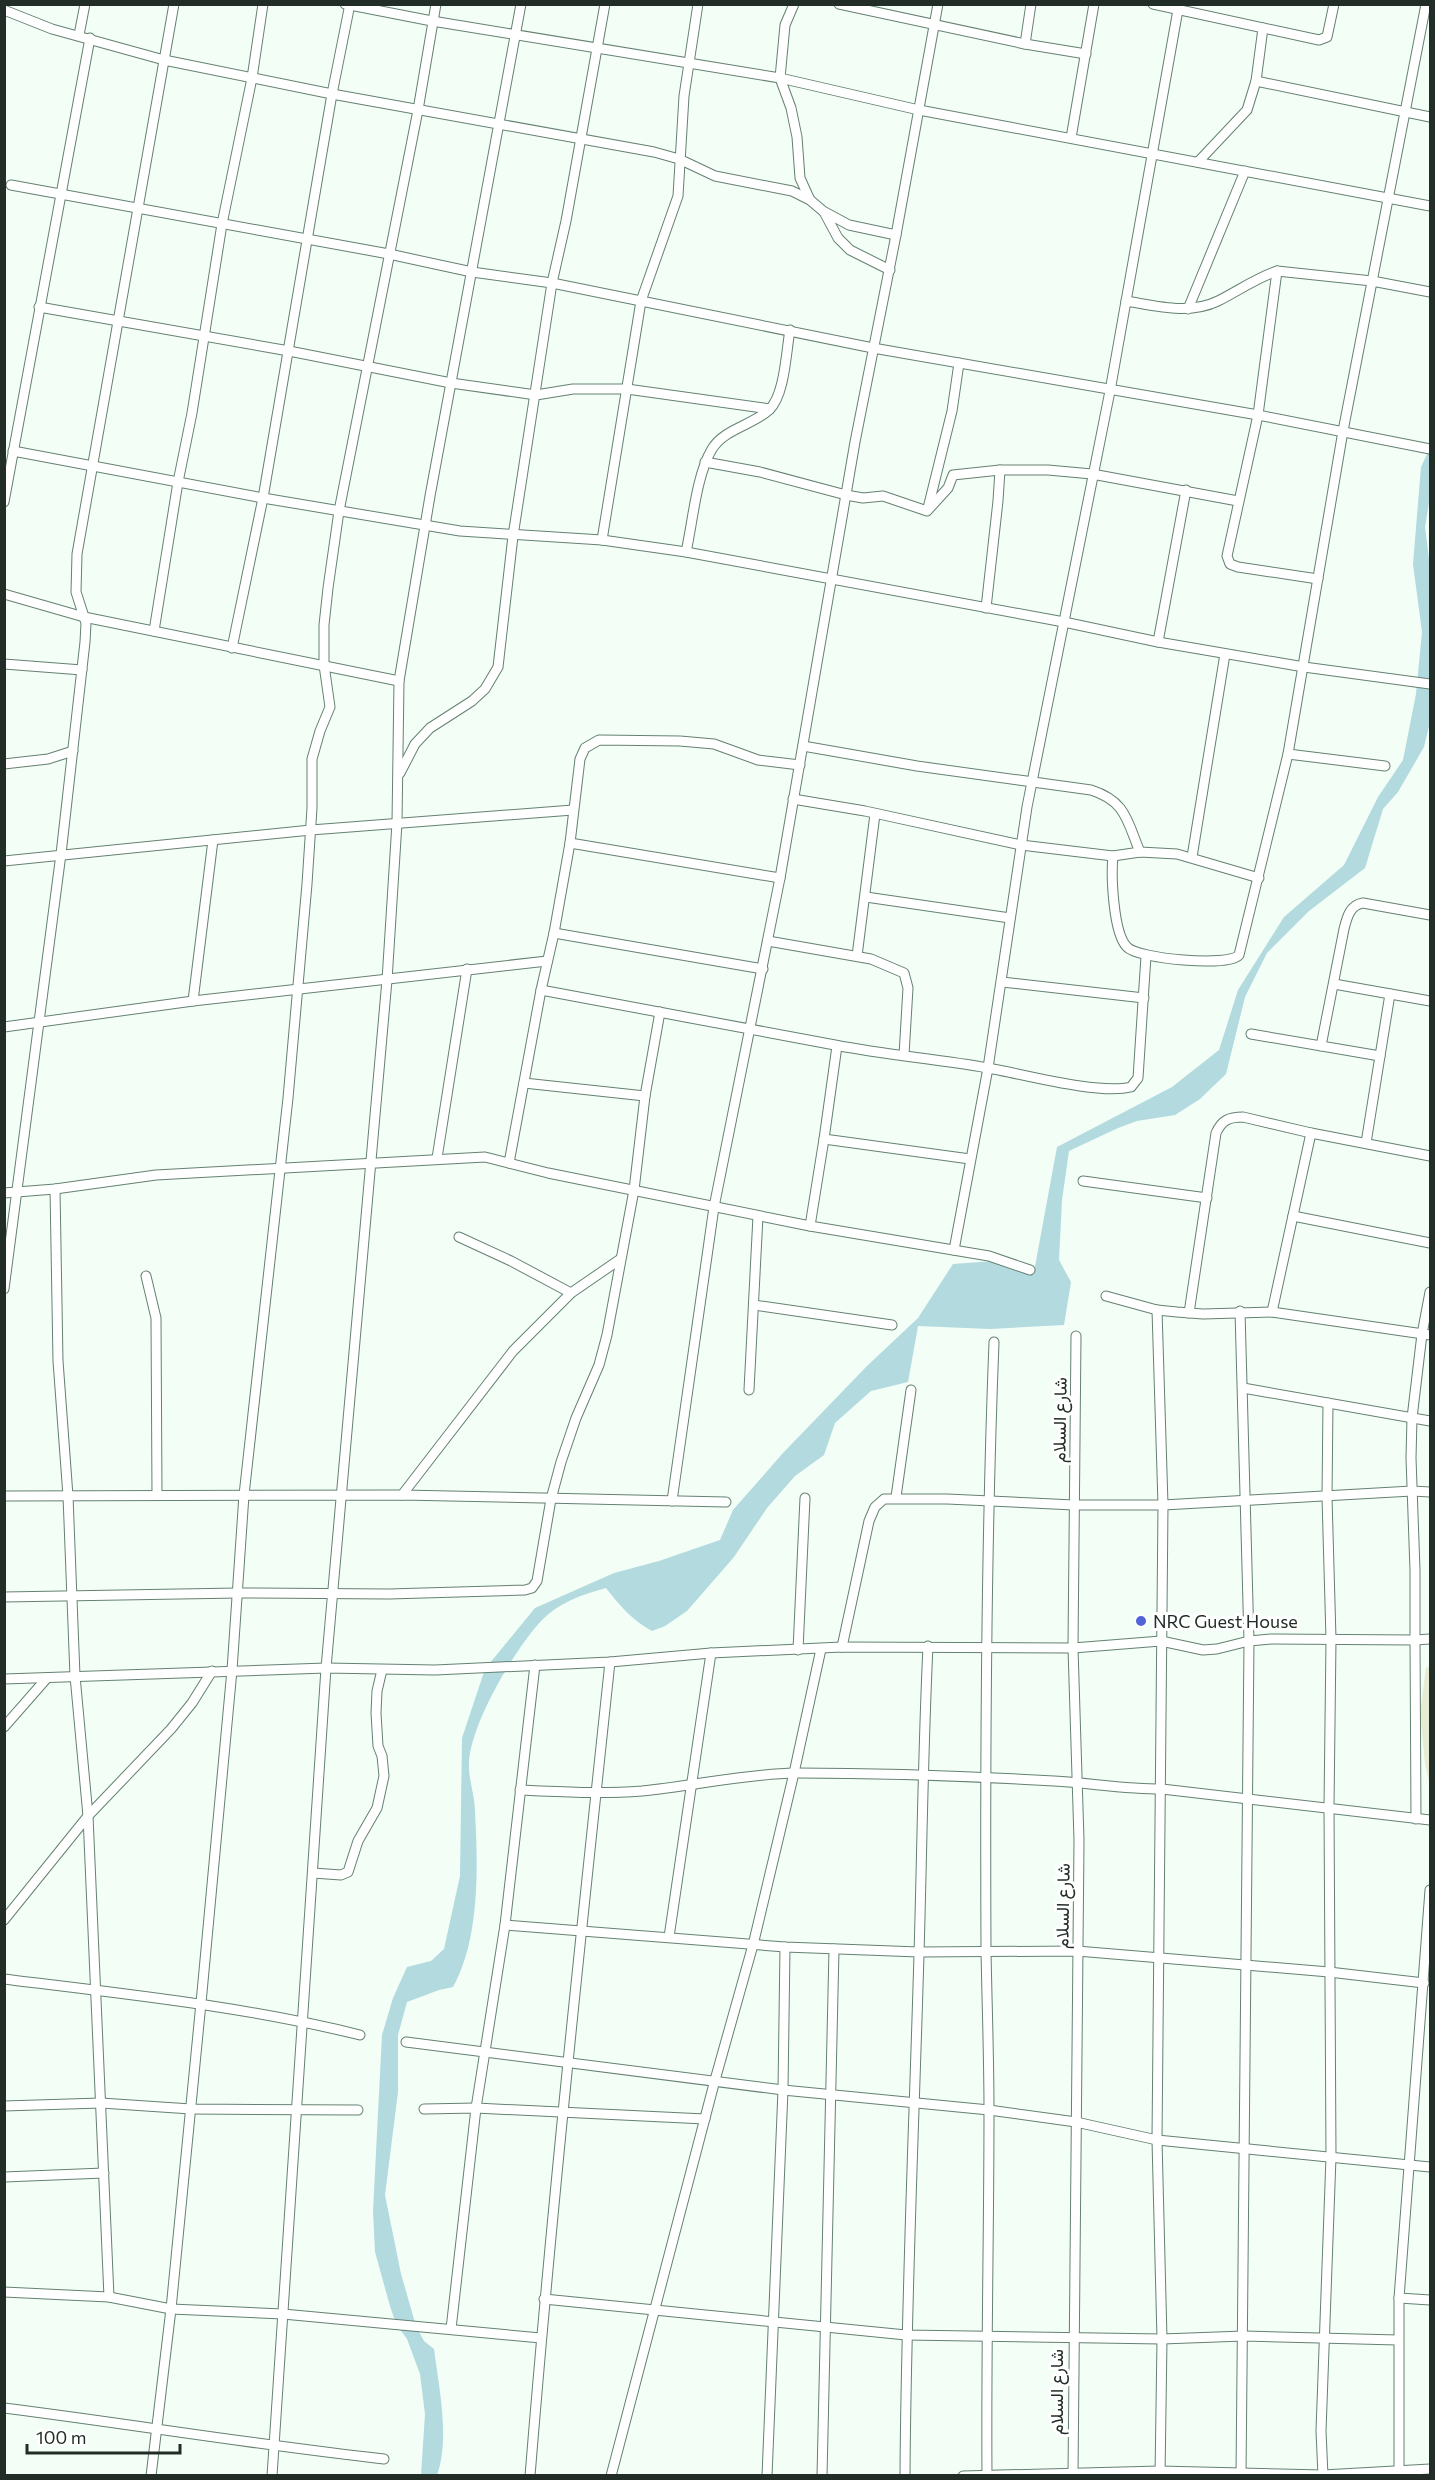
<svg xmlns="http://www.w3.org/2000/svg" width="1435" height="2480" font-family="Commissioner,Vazirmatn,sans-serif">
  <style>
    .green { fill: #e8ecd2 }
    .water { fill: #b2dadf }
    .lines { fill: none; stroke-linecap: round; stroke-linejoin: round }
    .minor-casing { stroke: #658171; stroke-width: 11 }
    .minor { stroke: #fff; stroke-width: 9 }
    .poi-dot { fill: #5063d9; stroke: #fff; stroke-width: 2 }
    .labels { text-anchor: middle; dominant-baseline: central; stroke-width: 6; stroke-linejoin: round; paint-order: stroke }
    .street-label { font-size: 18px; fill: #212d26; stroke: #fff }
    .poi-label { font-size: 18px; fill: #212d26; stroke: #fff; text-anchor: start }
  </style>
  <rect width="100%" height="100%" fill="#f2fef6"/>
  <path class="green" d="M 1430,1666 L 1430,1786 L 1425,1764 L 1420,1713 L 1426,1668 Z"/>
  <path class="water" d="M 1430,448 L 1430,497 L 1425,527 L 1430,567 L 1430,722 L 1424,747 L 1398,792 L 1383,809 L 1365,868 L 1309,911 L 1267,953 L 1245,997 L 1226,1074 L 1200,1099 L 1175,1115 L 1137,1121 L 1118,1128 L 1069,1151 L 1062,1200 L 1059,1260 L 1071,1282 L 1064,1325 L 990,1329 L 918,1326 L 908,1382 L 871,1391 L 835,1423 L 824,1455 L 795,1476 L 767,1508 L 734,1557 L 687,1611 L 665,1626 L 652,1631 C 632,1620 620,1606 606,1588 C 583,1594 558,1603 541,1621 C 515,1649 471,1723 469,1762 C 468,1778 475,1796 475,1812 C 478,1866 480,1939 453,1987 L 439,1990 L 407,2002 L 398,2035 L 398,2092 L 385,2195 L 401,2274 L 416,2326 L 424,2341 L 434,2349 C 439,2388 450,2439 437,2475 L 421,2475 L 425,2414 L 420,2374 L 407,2339 L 396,2324 L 390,2306 L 375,2252 L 373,2211 L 382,2035 L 393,1998 L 407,1967 L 431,1961 L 444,1949 L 460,1876 L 462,1738 L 485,1669 L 535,1608 L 614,1573 L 659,1561 L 720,1540 L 733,1510 L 783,1453 L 867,1366 L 918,1318 L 953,1264 L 994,1261 L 1034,1272 L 1057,1147 L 1172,1087 L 1219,1050 L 1238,990 L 1284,917 L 1344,865 L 1378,797 L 1403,760 L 1416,694 L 1422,632 L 1413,564 L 1421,467 Z"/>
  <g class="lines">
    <g class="minor-casing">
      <g id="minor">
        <path d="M 345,4 L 432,21 L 780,78 L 919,110 L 1430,206"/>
        <path d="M 794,4 L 785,25 L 780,78 L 791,108 L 797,137 L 800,178 L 810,200"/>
        <path d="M 839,4 L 1025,44"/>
        <path d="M 1031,4 L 1025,44 L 1086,54"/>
        <path d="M 1153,4 L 1319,40 L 1327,37 L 1334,4"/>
        <path d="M 4,10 L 52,29 L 164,60 L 332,94 L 654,152 L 679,159 L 715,176 L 792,191 L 810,200 L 823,211 L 849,225 L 896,235"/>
        <path d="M 79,35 L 85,4"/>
        <path d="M 1256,81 L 1430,117"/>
        <path d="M 1071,138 L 1094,4"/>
        <path d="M 1198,162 L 1247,110 L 1256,81 L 1263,28"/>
        <path d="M 11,185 L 389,254 L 472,272 L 552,283 L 873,348 L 1258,415 L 1430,449"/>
        <path d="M 824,212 L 838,238 L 850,250 L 890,270"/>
        <path d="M 1277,271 L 1258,415 L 1227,556 L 1230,564 L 1238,567 L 1318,579"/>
        <path d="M 1126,301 C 1157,306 1189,315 1218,301 C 1238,291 1256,278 1277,271 L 1372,281 L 1430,292"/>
        <path d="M 39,307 L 289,351 L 451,383 L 536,395 L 573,389 L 627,389 L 770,409"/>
        <path d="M 1188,309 L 1245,171"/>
        <path d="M 13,451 L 263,498 L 460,531 L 602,540 L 686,552 L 1064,622 L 1158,642 L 1304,667 L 1430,684"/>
        <path d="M 705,462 L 760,472 L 846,495 L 863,498 L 883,496 L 927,511 L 948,488 L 953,475 L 1000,470 L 1048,470 L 1092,474 L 1238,501"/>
        <path d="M 4,502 L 90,38"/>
        <path d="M 928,508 L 952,411 L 959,363"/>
        <path d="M 602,540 L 641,301 L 678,196 L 684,96 L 698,4"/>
        <path d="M 686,552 C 693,521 696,476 712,449 C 724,429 753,425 769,410 C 785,395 786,352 790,330"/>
        <path d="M 4,594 L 84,617 L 399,681"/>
        <path d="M 986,608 L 998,501 L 1000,470"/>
        <path d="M 154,631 L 178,482 L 192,413 L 222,224 L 252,78 L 263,4"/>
        <path d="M 1158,642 L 1186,490"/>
        <path d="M 232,648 L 263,498 L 332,94 L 350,4"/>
        <path d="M 4,664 L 82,670"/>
        <path d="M 803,746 L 917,766 L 1091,790 C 1126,801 1127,821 1140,852"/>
        <path d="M 1288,754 L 1385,766"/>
        <path d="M 4,764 L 48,759 L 73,751"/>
        <path d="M 400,773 L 415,744 L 430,728 L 472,701 L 485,689 L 498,667 L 513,536 L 552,283 L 566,221 L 605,4"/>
        <path d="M 793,799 L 865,811 L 1021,845 L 1113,856 C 1111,875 1113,933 1127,947 C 1138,959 1229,967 1239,955 L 1288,754 L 1343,431 L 1426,4"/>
        <path d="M 570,843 L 780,878"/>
        <path d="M 1113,856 L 1140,852 L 1177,854 L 1259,878"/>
        <path d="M 1192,857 L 1225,654"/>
        <path d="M 4,861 L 311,830 L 573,810"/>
        <path d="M 866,897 L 1010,918"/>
        <path d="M 554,933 L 763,969"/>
        <path d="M 768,941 L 871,959 L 904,973 L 908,988 L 904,1055"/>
        <path d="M 857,956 L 875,814"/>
        <path d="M 1002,982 L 1144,998"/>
        <path d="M 1334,984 L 1430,1001"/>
        <path d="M 541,990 C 639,1008 737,1027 835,1045 C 886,1055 937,1059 988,1068 C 1023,1074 1098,1095 1131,1087 L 1138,1078 L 1146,956"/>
        <path d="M 193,1001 L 213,840"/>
        <path d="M 4,1027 L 193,1001 L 547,961"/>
        <path d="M 1251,1034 L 1380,1056"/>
        <path d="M 837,1046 L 824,1139 L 970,1159"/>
        <path d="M 1321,1046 L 1344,929 C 1347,917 1350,905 1363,903 L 1430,915"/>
        <path d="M 524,1083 L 645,1096"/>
        <path d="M 1366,1143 L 1390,994"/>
        <path d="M 437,1158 L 467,969"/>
        <path d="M 509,1163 L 541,990 L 554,933 L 570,843 L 580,759 L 585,748 L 599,740 L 680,741 L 714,744 L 758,760 L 800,765"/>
        <path d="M 1083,1181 L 1207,1198"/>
        <path d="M 55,1189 L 58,1361 L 68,1496 L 75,1676 L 88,1816 L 109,2297"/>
        <path d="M 4,1193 L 55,1189 L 156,1175 L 485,1157 L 548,1173 L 810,1226 L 989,1256 L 1030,1270"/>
        <path d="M 1293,1216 L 1430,1243"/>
        <path d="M 810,1226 L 824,1139"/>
        <path d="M 459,1237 L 511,1261 L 571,1293"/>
        <path d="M 954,1250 L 988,1068 L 1027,807 L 1110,391 L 1179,4"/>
        <path d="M 146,1276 L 156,1318 L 157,1495"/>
        <path d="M 4,1289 L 61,854 L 85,642 L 86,623 L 76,592 L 77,554 L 174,4"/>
        <path d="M 1430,1292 L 1422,1334 L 1412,1418 L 1411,1458 L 1415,1570 L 1415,1640 L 1430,1639"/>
        <path d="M 1106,1296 L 1157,1310 L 1177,1312 L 1203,1314 L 1272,1312 L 1430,1335"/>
        <path d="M 754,1305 L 892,1325"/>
        <path d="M 1157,1310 L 1163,1505 L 1157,2140 L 1162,2339 L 1160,2476"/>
        <path d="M 1240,1311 L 1249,1641 L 1241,2476"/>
        <path d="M 1272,1312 L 1311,1133"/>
        <path d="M 1189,1313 L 1216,1133 C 1222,1120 1229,1117 1243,1117 L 1311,1133 L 1430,1156"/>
        <path d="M 1243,1388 L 1430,1421"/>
        <path d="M 749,1390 L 758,1216"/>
        <path d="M 402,1495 L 513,1351 L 571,1293 L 619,1260"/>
        <path d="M 4,1496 L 402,1495 L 726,1502"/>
        <path d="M 896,1497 L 911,1390"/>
        <path d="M 672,1501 L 714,1207 L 780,878 L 855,442 L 896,235 L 938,4"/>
        <path d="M 4,1597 L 238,1593 L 389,1594 L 525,1590 L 532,1588 L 537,1581 L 551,1499 L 561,1462 L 576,1418 L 599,1365 L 607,1335 L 634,1190 L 645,1096 L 660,1012"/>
        <path d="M 842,1647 L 869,1521 L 875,1507 L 884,1499 L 947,1499 L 1074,1505 L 1163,1505 L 1412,1491 L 1430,1492"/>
        <path d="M 798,1650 L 805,1498"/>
        <path d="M 4,1679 L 326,1668 L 435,1670 L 610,1662 L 711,1653 L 842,1647 L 1073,1648 L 1161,1641 L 1203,1650 L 1217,1649 L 1249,1641 L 1271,1639 L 1415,1640 L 1416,1819"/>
        <path d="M 4,1727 L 47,1678"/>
        <path d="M 520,1790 C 561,1792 601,1794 642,1791 C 693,1786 744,1774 795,1773 C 881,1773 968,1776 1054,1781 C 1090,1783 1125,1789 1162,1789 L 1430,1820"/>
        <path d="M 313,1873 L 341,1875 L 348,1872 L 358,1841 L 377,1808 L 384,1776 L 382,1756 L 378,1746 L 376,1713 L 377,1691 L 382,1670"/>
        <path d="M 4,1920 L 88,1816 L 171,1729 L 192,1703 L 212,1671"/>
        <path d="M 505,1925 L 785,1947 L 919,1952 L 1077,1951 L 1329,1972 L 1424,1983"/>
        <path d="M 669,1937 L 711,1653"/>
        <path d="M 4,1979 C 124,1994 243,2006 360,2035"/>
        <path d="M 406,2042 L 783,2090 L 989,2110 L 1076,2122 L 1157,2140 L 1430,2167"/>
        <path d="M 4,2106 L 101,2103 L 191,2109 L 358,2110"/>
        <path d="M 424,2109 L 476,2108 L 705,2119"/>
        <path d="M 4,2177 L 104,2173"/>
        <path d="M 4,2292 L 109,2297 L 171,2309 L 283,2314 L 541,2338"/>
        <path d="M 1399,2298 L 1430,2300"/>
        <path d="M 544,2299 L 906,2335 L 1162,2339 L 1244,2336 L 1398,2340"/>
        <path d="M 451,2329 L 476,2108 L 505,1925 L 535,1665"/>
        <path d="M 4,2408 C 131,2424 257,2445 384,2459"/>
        <path d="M 1399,2472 L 1399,2298 L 1430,1890"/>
        <path d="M 151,2476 L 171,2309 L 201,2003 L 232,1670 L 244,1495 L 288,1098 L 307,884 L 312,808 L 312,759 L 320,731 L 330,707 L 324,665 L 324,625 L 328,588 L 339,511 L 418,110 L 436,4"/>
        <path d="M 272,2476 L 326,1668 L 387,980 L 397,823 L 399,681 L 430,496 L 521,4"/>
        <path d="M 530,2476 C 552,2204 581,1933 610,1662"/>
        <path d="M 611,2476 L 715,2080 L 753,1945 L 794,1773 L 821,1649"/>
        <path d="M 767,2476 L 783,2090 L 785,1947"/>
        <path d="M 822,2476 L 834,1949"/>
        <path d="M 905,2476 C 906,2302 914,2128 919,1954 C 922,1852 923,1749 928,1646"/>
        <path d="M 963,2476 L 1160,2471 L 1323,2475 L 1430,2469"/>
        <path d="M 987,2476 C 986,2354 989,2232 989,2111 C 989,2058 987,2004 986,1951 C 985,1748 986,1545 994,1342"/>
        <path d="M 1073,2476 L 1079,1840 L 1073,1648 L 1076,1336"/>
        <path d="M 1323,2476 L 1321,2431 L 1331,2157 L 1329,1807 L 1331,1639 L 1327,1497 L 1328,1403"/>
      </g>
    </g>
    <use href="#minor" class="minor"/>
  </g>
  <circle class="poi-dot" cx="1141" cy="1621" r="6"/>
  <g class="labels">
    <g class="street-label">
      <text transform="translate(1059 1420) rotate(-89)">شارع السلام</text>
      <text transform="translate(1062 1906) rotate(-89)">شارع السلام</text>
      <text transform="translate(1056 2392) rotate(-90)">شارع السلام</text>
    </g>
    <g class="poi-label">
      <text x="1153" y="1621">NRC Guest House</text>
    </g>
  </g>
  <rect width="1435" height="2480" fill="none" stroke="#212d26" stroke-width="12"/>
  <path d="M27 2444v9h153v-9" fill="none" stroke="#212d26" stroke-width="3"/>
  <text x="36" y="2444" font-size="18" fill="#212d26" stroke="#ffffff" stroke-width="4.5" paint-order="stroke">100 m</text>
</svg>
